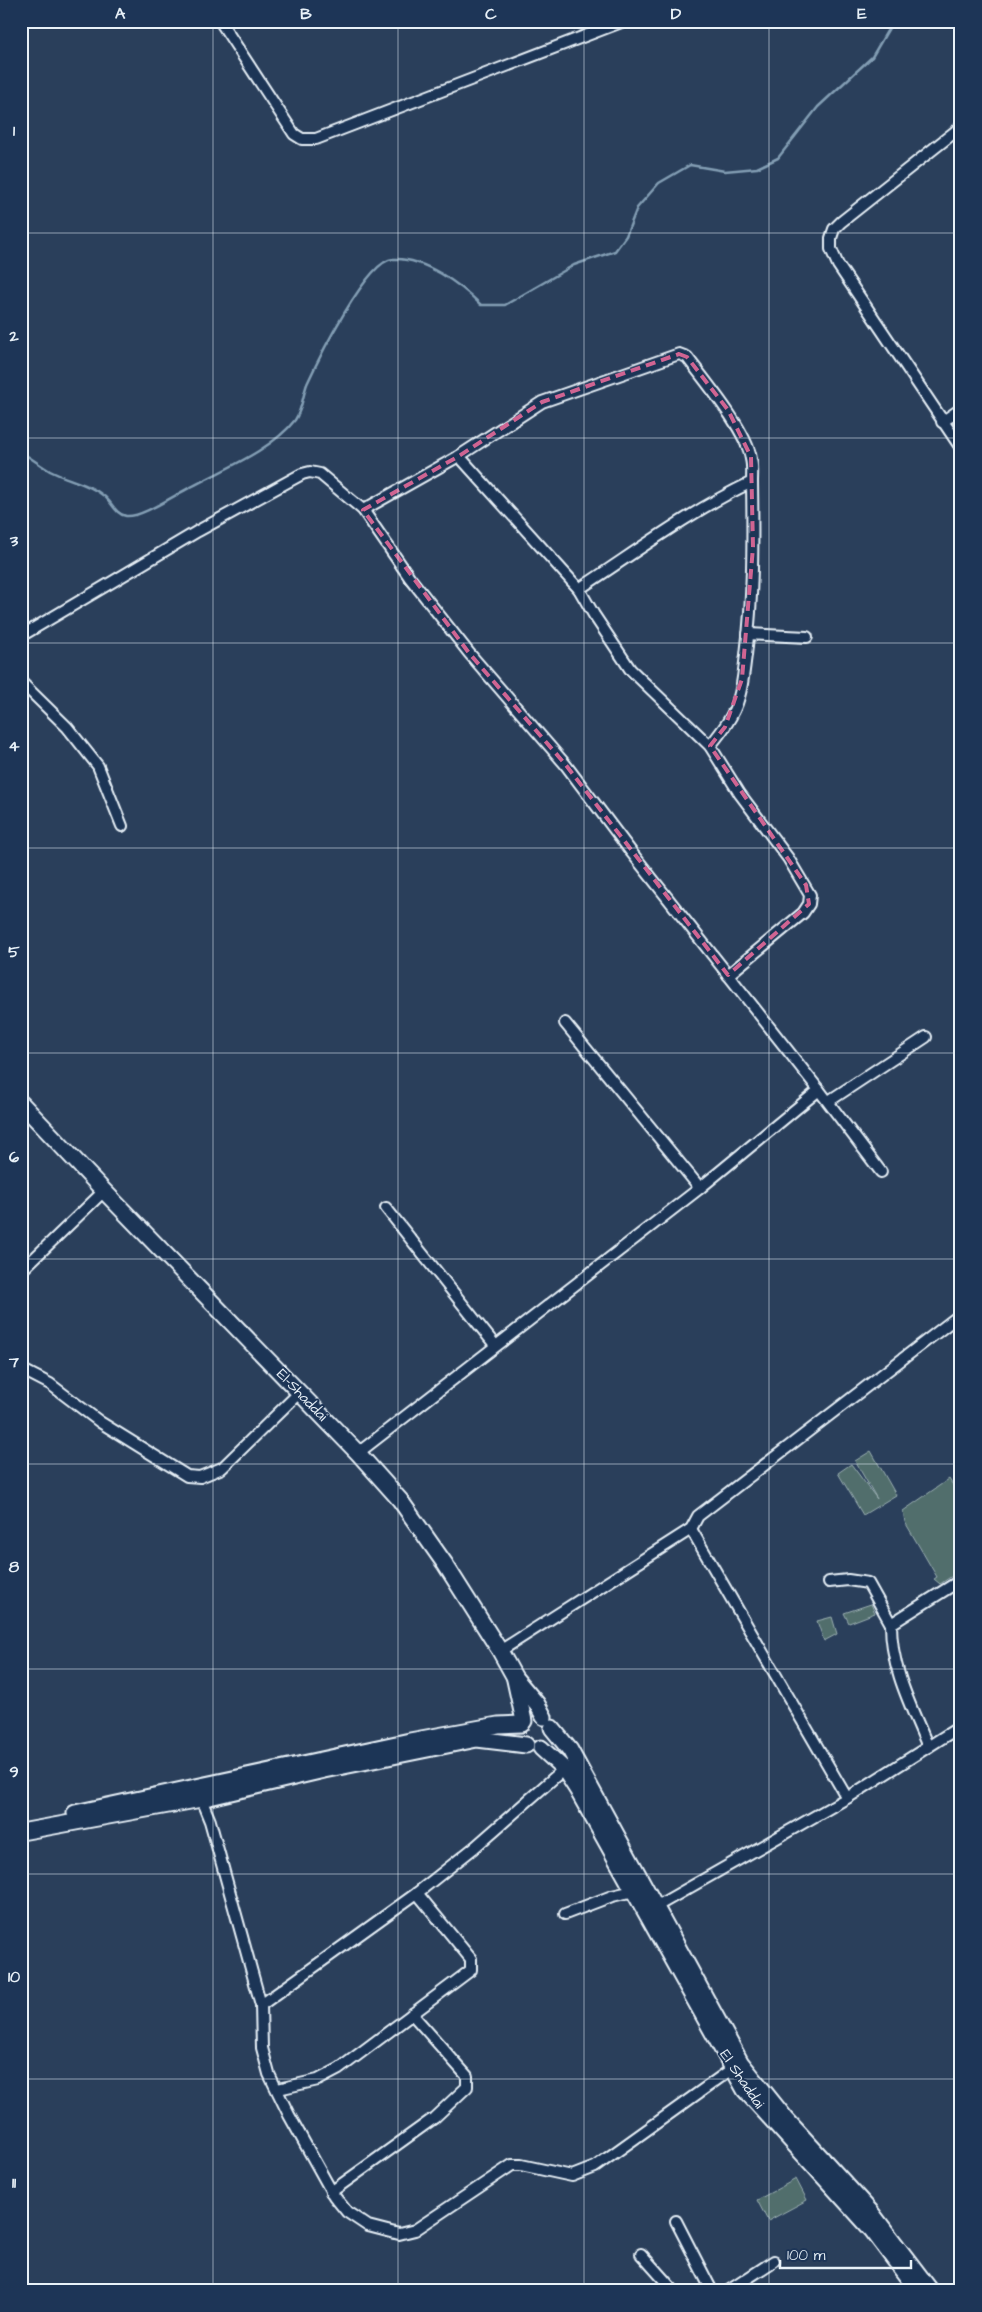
<svg xmlns="http://www.w3.org/2000/svg" width="982" height="2312" font-family="'Architects Daughter',sans-serif">
  <style>
    .green { fill: #516e6c; stroke: #9cb0b2 }
    .lines { fill: none; stroke-linecap: round; stroke-linejoin: round }
    .stream { stroke: #839eb4; stroke-width: 2.5 }
    .street-casing { stroke: #e8f1f8; stroke-width: 14 }
    .secondary-casing { stroke: #e8f1f8; stroke-width: 19 }
    .street { stroke: #1d3557; stroke-width: 10 }
    .secondary { stroke: #1d3557; stroke-width: 15 }
    .marked { fill: none; stroke: #cf6492; stroke-width: 4; stroke-dasharray: 10 6; stroke-linejoin: round }
    .grid { fill: none; stroke: #e8f1f8; stroke-width: 1; stroke-opacity: 0.55 }
    .labels { text-anchor: middle; dominant-baseline: central; stroke-width: 4; stroke-linejoin: round; paint-order: stroke }
    .street-label { font-size: 15px; fill: #e8f1f8; stroke: #1d3557 }
    .neatline { fill: none; stroke: #e8f1f8; stroke-width: 2 }
    .grid-label { font-size: 16px; text-anchor: middle; font-weight: bold; fill: #e8f1f8 }
  </style>
  <rect width="100%" height="100%" fill="#2a3f5b"/>
  <filter id="ink" filterUnits="userSpaceOnUse"><feTurbulence type="fractalNoise" baseFrequency=".02" numOctaves="2"/><feDisplacementMap in="SourceGraphic" scale="10" xChannelSelector="R" yChannelSelector="G"/><feConvolveMatrix kernelMatrix="1 2 1 2 8 2 1 2 1" color-interpolation-filters="sRGB"/></filter>
  <g filter="url(#ink)">
    <g class="green">
      <path d="M 871,1451 L 896,1495 L 863,1515 L 838,1473 L 851,1464 L 877,1499 L 855,1461 Z"/>
      <path d="M 949,1479 L 961,1498 L 961,1570 L 940,1584 L 934,1579 L 937,1577 L 905,1522 L 903,1511 Z"/>
      <path d="M 871,1604 L 875,1613 L 849,1623 L 844,1613 Z"/>
      <path d="M 832,1617 L 837,1634 L 824,1641 L 817,1621 Z"/>
      <path d="M 796,2179 L 807,2200 L 768,2221 L 757,2200 Z"/>
    </g>
    <g class="lines">
      <path class="stream" d="M 21,452 C 31,458 40,465 50,471 C 67,480 88,483 104,496 C 112,502 115,514 126,516 C 141,518 176,494 191,487 C 224,469 272,450 295,420 C 302,410 303,395 307,384 C 318,360 367,260 393,259 C 424,257 461,285 481,305 L 505,305 L 574,265 L 615,251 L 626,236 L 637,208 L 659,183 L 690,165 L 725,171 L 757,168 L 778,158 L 818,107 L 872,57 L 893,21"/>
      <g class="street-casing">
        <g id="street">
          <path d="M 220,21 L 294,134 L 302,139 L 316,139 L 624,21"/>
          <path d="M 961,127 L 841,222 L 834,229 L 831,238 L 831,249 L 838,265 L 961,448"/>
          <path d="M 942,422 L 961,409"/>
          <path d="M 459,456 L 542,402 L 679,354 L 687,357 C 705,381 747,431 751,459 C 753,466 752,475 752,482 C 690,511 636,552 579,589"/>
          <path d="M 363,510 L 459,456 L 579,589 L 594,615 L 630,669 L 710,746 L 740,794 L 788,858 L 810,895 L 809,904 L 803,913 L 728,975"/>
          <path d="M 748,634 L 807,637"/>
          <path d="M 21,636 L 198,531 L 302,474 L 310,472 L 320,474 L 363,510 L 410,578 L 469,653 L 565,764 L 632,853 L 819,1090 L 700,1188 L 358,1453"/>
          <path d="M 21,682 L 67,727 L 98,766 L 122,826"/>
          <path d="M 710,746 C 722,731 734,716 739,697 C 743,684 744,669 746,655 C 753,598 753,540 752,482"/>
          <path d="M 565,1023 L 700,1188"/>
          <path d="M 819,1090 L 881,1172"/>
          <path d="M 829,1101 L 926,1037"/>
          <path d="M 386,1208 L 495,1345"/>
          <path d="M 21,1271 L 104,1191"/>
          <path d="M 21,1369 L 50,1384 L 100,1422 L 187,1476 L 200,1477 L 222,1468 L 299,1393"/>
          <path d="M 691,1529 L 847,1798 L 961,1726"/>
          <path d="M 829,1582 L 848,1580 L 868,1583 L 891,1624"/>
          <path d="M 500,1651 L 691,1529 L 698,1516 L 961,1314"/>
          <path d="M 928,1747 C 911,1706 891,1669 891,1624 L 961,1580"/>
          <path d="M 564,1769 L 475,1847 L 417,1893 L 261,2005 L 262,2048 L 269,2074 L 289,2115 L 334,2196 L 347,2212 L 368,2226 L 399,2234 L 415,2230 L 512,2165 L 521,2165 L 572,2176 L 595,2167 L 736,2066"/>
          <path d="M 201,1799 L 210,1821 L 261,2005"/>
          <path d="M 650,1910 L 847,1798"/>
          <path d="M 565,1914 L 612,1896 L 634,1891"/>
          <path d="M 278,2089 L 318,2080 L 339,2069 L 471,1970 L 471,1959 L 417,1893"/>
          <path d="M 331,2192 L 434,2118 L 467,2087 L 467,2076 L 412,2014"/>
          <path d="M 676,2221 L 712,2291"/>
          <path d="M 641,2254 L 674,2291"/>
          <path d="M 728,2291 L 774,2261"/>
        </g>
      </g>
      <g class="secondary-casing">
        <g id="secondary">
          <path d="M 21,1103 L 104,1191 L 358,1453 L 400,1500 L 445,1564 L 500,1651 L 515,1678 L 537,1704 L 544,1717"/>
          <path d="M 515,1680 L 524,1721"/>
          <path d="M 552,1728 L 570,1750 L 741,2063 L 786,2119 L 870,2211 L 931,2291"/>
          <path d="M 541,1748 L 564,1769 L 578,1791 L 745,2090 L 872,2230 L 918,2291"/>
          <path d="M 75,1813 L 410,1741 L 498,1725 L 522,1724"/>
          <path d="M 21,1832 L 201,1799 L 324,1770 L 477,1739 L 526,1745"/>
        </g>
      </g>
      <use href="#street" class="street"/>
      <use href="#secondary" class="secondary"/>
    </g>
  </g>
  <path class="marked" d="M 679,354 L 687,357 L 728,410 L 751,457 L 753,547 L 742,679 L 725,727 L 710,746 L 806,885 L 809,904 L 728,975 L 565,764 L 469,653 L 363,510 L 459,456 L 542,402 Z"/>
  <path class="grid" d="M 213,21 L 213,2291M 398,21 L 398,2291M 584,21 L 584,2291M 769,21 L 769,2291M 21,233 L 961,233M 21,438 L 961,438M 21,643 L 961,643M 21,848 L 961,848M 21,1053 L 961,1053M 21,1259 L 961,1259M 21,1464 L 961,1464M 21,1669 L 961,1669M 21,1874 L 961,1874M 21,2079 L 961,2079"/>
  <g class="labels">
    <g class="street-label">
      <text transform="translate(302 1395) rotate(46)">El-Shaddai</text>
      <text transform="translate(742 2079) rotate(56)">El Shaddai</text>
    </g>
  </g>
  <rect width="982" height="2312" fill="none" stroke="#1d3557" stroke-width="55"/>
  <path d="M780 2260v8h131v-8" fill="none" stroke="#e8f1f8" stroke-width="2.5"/>
  <text x="787" y="2260" font-size="15" fill="#e8f1f8" stroke="#1d3557" stroke-width="4" paint-order="stroke">100 m</text>
  <rect x="28" y="28" width="926" height="2256" class="neatline"/>
  <g class="grid-label">
    <text x="120" y="19">A</text>
    <text x="306" y="19">B</text>
    <text x="491" y="19">C</text>
    <text x="676" y="19">D</text>
    <text x="862" y="19">E</text>
    <text x="14" y="136">1</text>
    <text x="14" y="341">2</text>
    <text x="14" y="546">3</text>
    <text x="14" y="751">4</text>
    <text x="14" y="957">5</text>
    <text x="14" y="1162">6</text>
    <text x="14" y="1367">7</text>
    <text x="14" y="1572">8</text>
    <text x="14" y="1777">9</text>
    <text x="14" y="1982">10</text>
    <text x="14" y="2188">11</text>
  </g>
</svg>
